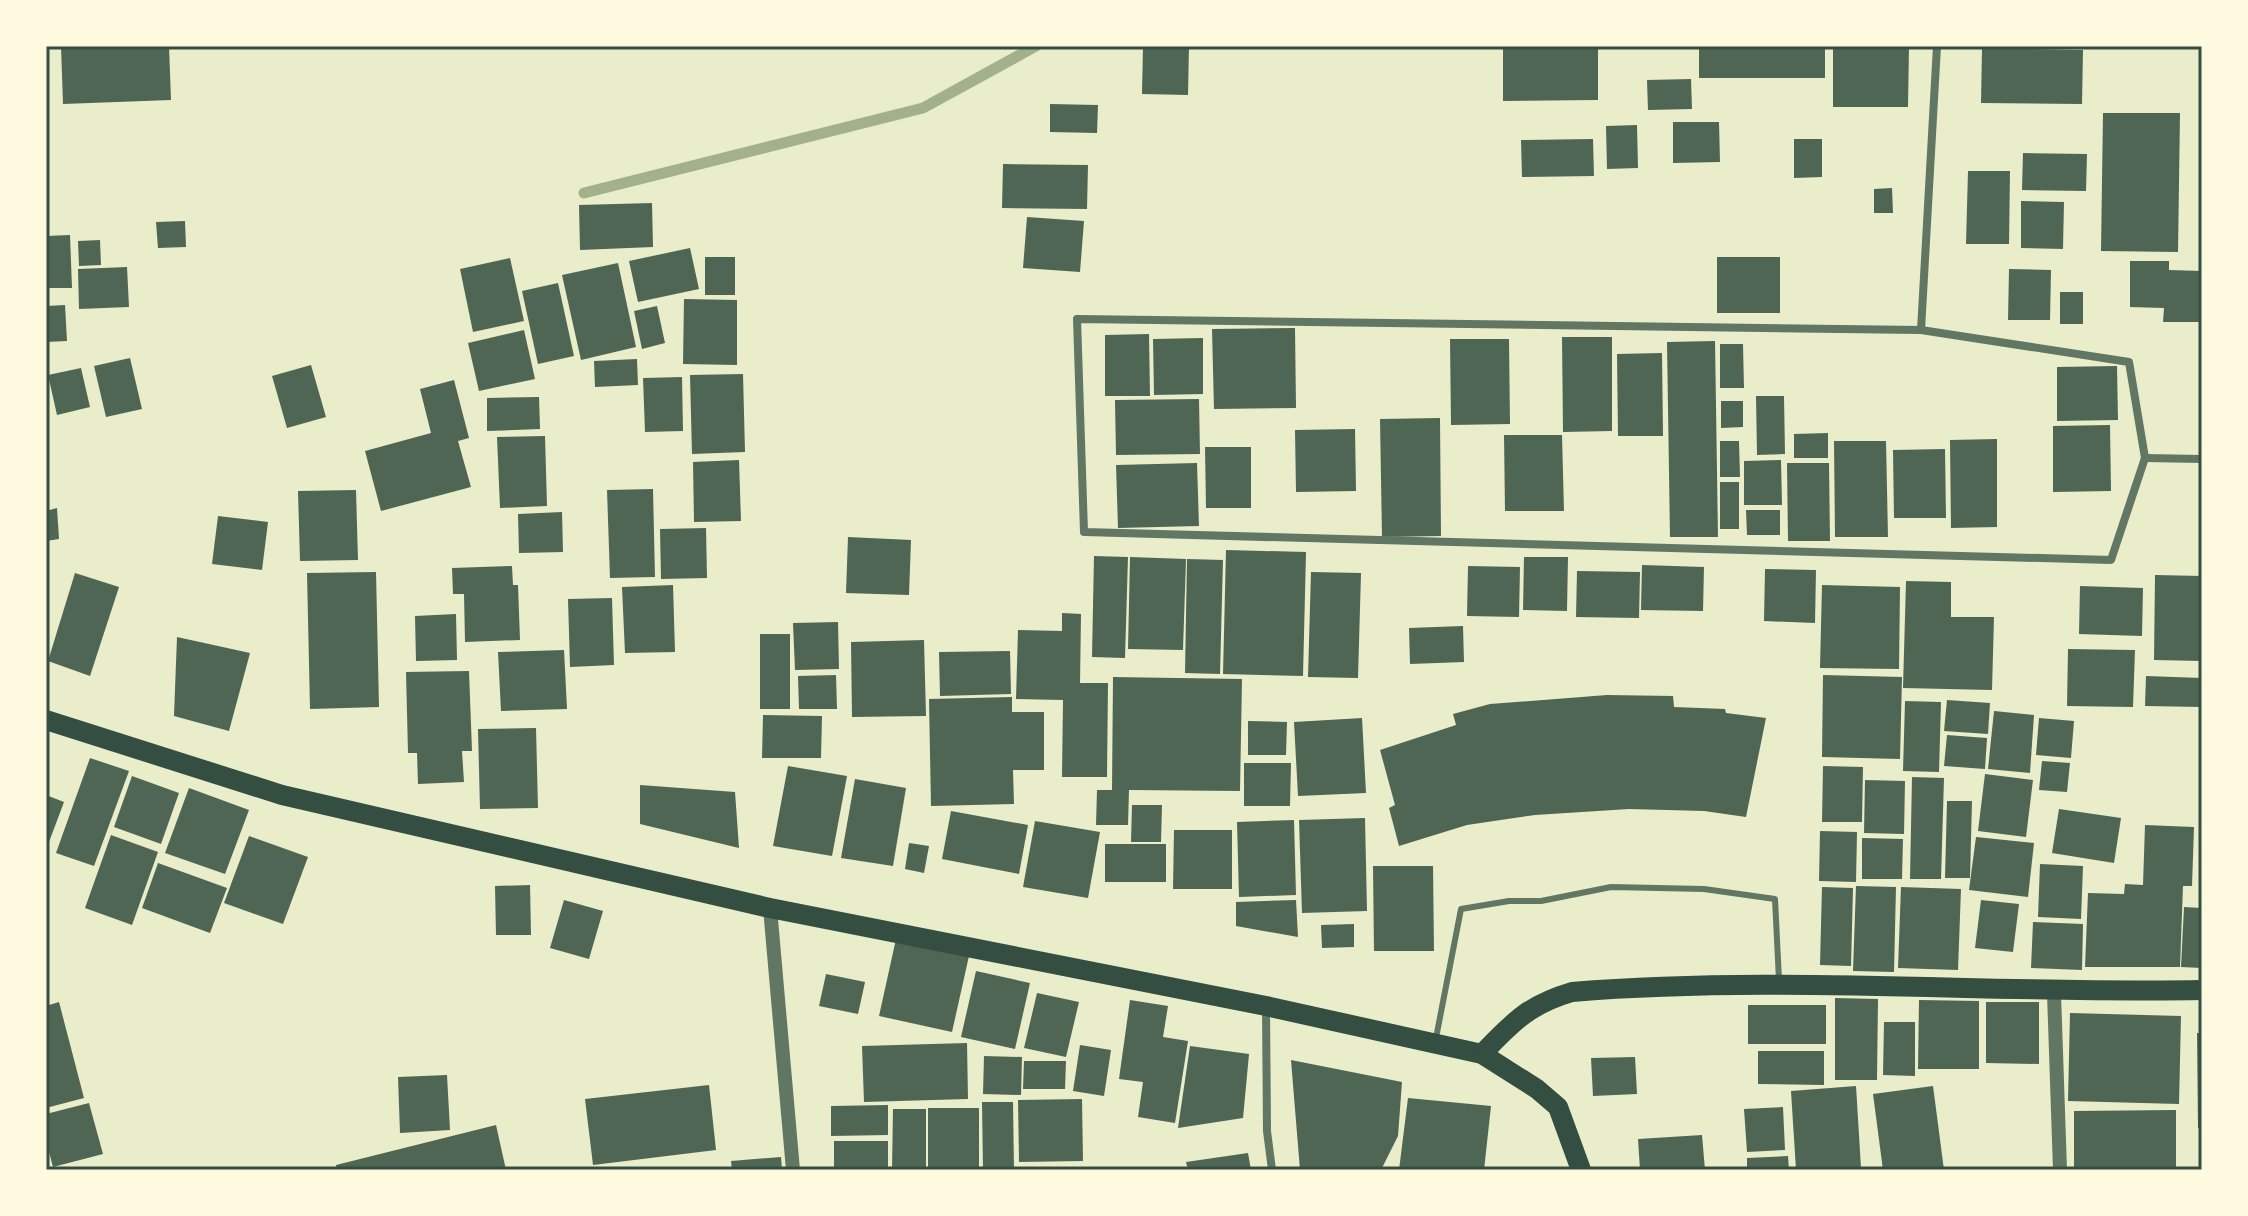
<svg xmlns="http://www.w3.org/2000/svg" width="2248" height="1216" font-family="'Fira Sans',sans-serif">
  <style>
    .lines { fill: none; stroke-linecap: round; stroke-linejoin: round }
    .stream { stroke: #a3b18a; stroke-width: 11 }
    .building { fill: #4f6655 }
    .service { stroke: #617663; stroke-width: 6 }
    .minor { stroke: #617663; stroke-width: 8 }
    .tertiary { stroke: #617663; stroke-width: 14 }
    .primary { stroke: #344e41; stroke-width: 20 }
    .neatline { fill: none; stroke: #344e41; stroke-width: 3 }
  </style>
  <rect width="100%" height="100%" fill="#e9edc9"/>
  <g class="lines">
    <path class="stream" d="M 584,193 L 923,108 L 1036,46"/>
  </g>
  <g class="building">
    <path d="M 61,46 L 169,46 L 171,100 L 63,104 Z"/>
    <path d="M 1143,46 L 1189,46 L 1188,95 L 1142,94 Z"/>
    <path d="M 1503,46 L 1598,46 L 1598,100 L 1503,101 Z"/>
    <rect x="1699" y="46" width="126" height="32"/>
    <path d="M 1833,46 L 1909,46 L 1908,107 L 1833,107 Z"/>
    <path d="M 1982,48 L 2083,50 L 2082,104 L 1981,103 Z"/>
    <path d="M 1691,79 L 1692,109 L 1648,110 L 1647,80 Z"/>
    <path d="M 1050,104 L 1098,105 L 1097,133 L 1050,132 Z"/>
    <path d="M 2103,113 L 2180,113 L 2178,252 L 2101,251 Z"/>
    <path d="M 1673,122 L 1719,122 L 1720,162 L 1673,163 Z"/>
    <path d="M 1637,125 L 1638,168 L 1607,169 L 1606,126 Z"/>
    <path d="M 1593,139 L 1594,176 L 1522,177 L 1521,140 Z"/>
    <path d="M 1794,139 L 1822,139 L 1822,177 L 1794,178 Z"/>
    <path d="M 2023,153 L 2087,154 L 2086,191 L 2022,190 Z"/>
    <path d="M 1003,164 L 1088,165 L 1087,209 L 1002,208 Z"/>
    <path d="M 1968,171 L 2010,171 L 2009,244 L 1966,244 Z"/>
    <path d="M 1892,188 L 1893,213 L 1874,213 L 1874,189 Z"/>
    <path d="M 2021,201 L 2064,202 L 2063,249 L 2021,248 Z"/>
    <path d="M 652,203 L 653,247 L 580,250 L 579,205 Z"/>
    <path d="M 1027,217 L 1084,221 L 1080,272 L 1023,268 Z"/>
    <path d="M 185,221 L 186,247 L 158,248 L 156,222 Z"/>
    <path d="M 70,235 L 72,288 L 46,288 L 46,236 Z"/>
    <path d="M 100,240 L 101,265 L 79,266 L 78,241 Z"/>
    <path d="M 690,248 L 699,289 L 638,302 L 629,261 Z"/>
    <rect x="705" y="257" width="30" height="38"/>
    <rect x="1717" y="257" width="63" height="56"/>
    <path d="M 510,258 L 524,321 L 473,332 L 460,269 Z"/>
    <path d="M 2130,261 L 2169,261 L 2169,270 L 2202,271 L 2202,322 L 2163,322 L 2164,308 L 2130,307 Z"/>
    <path d="M 618,263 L 636,347 L 581,360 L 562,275 Z"/>
    <path d="M 127,267 L 129,307 L 79,309 L 78,269 Z"/>
    <path d="M 2009,269 L 2051,270 L 2050,320 L 2008,320 Z"/>
    <path d="M 558,283 L 574,356 L 538,364 L 522,291 Z"/>
    <rect x="2060" y="292" width="23" height="32"/>
    <path d="M 684,299 L 737,300 L 737,365 L 683,364 Z"/>
    <path d="M 65,305 L 67,341 L 46,342 L 46,306 Z"/>
    <path d="M 657,306 L 665,343 L 642,349 L 634,311 Z"/>
    <path d="M 1295,328 L 1296,408 L 1214,409 L 1212,329 Z"/>
    <path d="M 524,330 L 535,379 L 479,391 L 468,343 Z"/>
    <path d="M 1149,334 L 1150,396 L 1105,396 L 1105,335 Z"/>
    <path d="M 1562,337 L 1612,337 L 1612,431 L 1563,432 Z"/>
    <path d="M 1203,338 L 1203,394 L 1154,395 L 1153,339 Z"/>
    <path d="M 1450,339 L 1509,339 L 1510,424 L 1451,425 Z"/>
    <path d="M 1715,341 L 1718,537 L 1670,537 L 1667,342 Z"/>
    <path d="M 1720,344 L 1743,344 L 1744,388 L 1720,388 Z"/>
    <path d="M 1662,353 L 1663,436 L 1618,436 L 1617,354 Z"/>
    <path d="M 130,358 L 142,409 L 106,417 L 94,366 Z"/>
    <path d="M 637,359 L 638,385 L 595,387 L 594,361 Z"/>
    <path d="M 311,365 L 326,417 L 287,428 L 272,376 Z"/>
    <path d="M 2117,366 L 2118,420 L 2057,421 L 2057,367 Z"/>
    <path d="M 81,368 L 90,407 L 57,415 L 48,375 Z"/>
    <path d="M 743,374 L 745,452 L 692,454 L 690,375 Z"/>
    <path d="M 682,377 L 683,431 L 645,432 L 643,378 Z"/>
    <path d="M 454,380 L 469,438 L 458,441 L 471,487 L 381,511 L 365,451 L 431,433 L 420,389 Z"/>
    <path d="M 1756,396 L 1784,396 L 1785,454 L 1757,455 Z"/>
    <path d="M 539,397 L 540,429 L 487,431 L 487,398 Z"/>
    <path d="M 1199,399 L 1200,454 L 1116,455 L 1115,400 Z"/>
    <path d="M 1721,401 L 1743,401 L 1743,427 L 1721,428 Z"/>
    <path d="M 1440,418 L 1441,536 L 1382,537 L 1380,419 Z"/>
    <path d="M 2110,425 L 2111,491 L 2053,492 L 2053,426 Z"/>
    <path d="M 1355,429 L 1356,491 L 1296,492 L 1295,430 Z"/>
    <path d="M 1828,433 L 1828,458 L 1794,458 L 1794,434 Z"/>
    <path d="M 1504,435 L 1562,435 L 1564,511 L 1505,511 Z"/>
    <path d="M 545,436 L 547,506 L 500,508 L 497,437 Z"/>
    <path d="M 1997,439 L 1997,527 L 1951,528 L 1950,440 Z"/>
    <path d="M 1720,441 L 1739,441 L 1740,477 L 1720,477 Z"/>
    <path d="M 1834,441 L 1886,441 L 1888,537 L 1835,537 Z"/>
    <path d="M 1205,447 L 1251,447 L 1251,508 L 1206,508 Z"/>
    <path d="M 1945,449 L 1946,518 L 1894,518 L 1893,450 Z"/>
    <path d="M 739,460 L 741,521 L 694,522 L 693,462 Z"/>
    <path d="M 1781,460 L 1782,505 L 1744,505 L 1744,461 Z"/>
    <path d="M 1197,463 L 1199,526 L 1118,528 L 1116,465 Z"/>
    <path d="M 1787,463 L 1829,463 L 1830,541 L 1788,541 Z"/>
    <rect x="1720" y="482" width="19" height="47"/>
    <path d="M 653,489 L 655,577 L 610,578 L 607,490 Z"/>
    <path d="M 356,490 L 358,560 L 300,561 L 298,491 Z"/>
    <path d="M 57,508 L 59,539 L 46,541 L 46,511 Z"/>
    <path d="M 1746,510 L 1780,510 L 1780,535 L 1747,535 Z"/>
    <path d="M 562,512 L 563,552 L 519,553 L 518,514 Z"/>
    <path d="M 218,516 L 268,522 L 262,570 L 212,564 Z"/>
    <path d="M 706,528 L 707,578 L 661,579 L 660,529 Z"/>
    <path d="M 848,537 L 911,540 L 909,595 L 846,593 Z"/>
    <path d="M 1226,550 L 1306,552 L 1303,676 L 1223,674 Z"/>
    <path d="M 1094,556 L 1128,557 L 1125,658 L 1092,657 Z"/>
    <path d="M 1130,557 L 1186,559 L 1183,650 L 1128,649 Z"/>
    <path d="M 1524,557 L 1568,557 L 1567,611 L 1523,610 Z"/>
    <path d="M 1187,559 L 1223,560 L 1220,674 L 1185,673 Z"/>
    <path d="M 1642,565 L 1704,567 L 1703,611 L 1641,610 Z"/>
    <path d="M 512,566 L 513,585 L 518,585 L 520,640 L 465,642 L 464,594 L 453,594 L 452,568 Z"/>
    <path d="M 1468,566 L 1520,567 L 1519,617 L 1467,616 Z"/>
    <path d="M 1765,569 L 1816,570 L 1815,623 L 1764,621 Z"/>
    <path d="M 1577,571 L 1640,572 L 1639,618 L 1576,617 Z"/>
    <path d="M 376,572 L 379,707 L 310,709 L 307,573 Z"/>
    <path d="M 1311,572 L 1361,573 L 1358,678 L 1308,677 Z"/>
    <path d="M 75,573 L 119,587 L 90,676 L 48,661 Z"/>
    <path d="M 2155,575 L 2202,576 L 2202,661 L 2154,660 Z"/>
    <path d="M 1906,581 L 1951,582 L 1951,617 L 1994,617 L 1992,690 L 1903,688 Z"/>
    <path d="M 673,585 L 675,652 L 625,653 L 622,587 Z"/>
    <path d="M 1822,585 L 1900,587 L 1899,669 L 1820,668 Z"/>
    <path d="M 2080,586 L 2143,588 L 2142,636 L 2079,634 Z"/>
    <path d="M 612,598 L 614,665 L 570,667 L 568,599 Z"/>
    <path d="M 1062,613 L 1081,614 L 1080,683 L 1108,683 L 1107,777 L 1062,777 L 1063,700 L 1016,699 L 1018,630 L 1062,631 Z"/>
    <path d="M 456,614 L 457,660 L 416,661 L 415,616 Z"/>
    <path d="M 838,622 L 839,669 L 795,670 L 793,623 Z"/>
    <path d="M 1463,626 L 1464,662 L 1410,664 L 1409,628 Z"/>
    <rect x="760" y="634" width="30" height="75"/>
    <path d="M 177,637 L 250,653 L 229,731 L 174,716 Z"/>
    <path d="M 924,640 L 926,716 L 852,717 L 851,642 Z"/>
    <path d="M 2068,649 L 2135,650 L 2133,707 L 2067,706 Z"/>
    <path d="M 564,650 L 567,709 L 501,711 L 498,652 Z"/>
    <path d="M 1010,651 L 1011,694 L 940,696 L 939,652 Z"/>
    <path d="M 469,671 L 472,751 L 462,751 L 464,782 L 418,784 L 417,753 L 408,753 L 406,672 Z"/>
    <path d="M 836,675 L 837,709 L 799,709 L 798,676 Z"/>
    <path d="M 1823,675 L 1902,677 L 1900,759 L 1822,757 Z"/>
    <path d="M 2146,676 L 2202,678 L 2202,707 L 2145,706 Z"/>
    <path d="M 1113,677 L 1242,679 L 1240,791 L 1129,790 L 1128,825 L 1096,825 L 1097,790 L 1112,790 Z"/>
    <path d="M 1607,695 L 1673,696 L 1674,707 L 1725,709 L 1726,713 L 1766,718 L 1746,817 L 1704,811 L 1629,809 L 1535,815 L 1467,825 L 1399,846 L 1389,808 L 1395,805 L 1380,750 L 1456,725 L 1453,714 L 1490,704 Z"/>
    <path d="M 1012,697 L 1012,712 L 1044,712 L 1044,770 L 1013,770 L 1014,804 L 931,806 L 929,699 Z"/>
    <path d="M 1947,700 L 1990,703 L 1988,734 L 1944,731 Z"/>
    <path d="M 1905,701 L 1941,702 L 1939,772 L 1903,771 Z"/>
    <path d="M 1994,711 L 2034,715 L 2030,773 L 1988,769 Z"/>
    <path d="M 763,715 L 822,716 L 821,758 L 762,758 Z"/>
    <path d="M 1362,718 L 1366,793 L 1298,796 L 1294,722 Z"/>
    <path d="M 2039,718 L 2074,721 L 2071,758 L 2036,755 Z"/>
    <path d="M 1248,721 L 1287,722 L 1286,755 L 1248,755 Z"/>
    <path d="M 536,728 L 538,808 L 480,809 L 478,729 Z"/>
    <path d="M 1947,735 L 1987,738 L 1985,769 L 1944,766 Z"/>
    <path d="M 90,758 L 129,771 L 94,866 L 56,853 Z"/>
    <path d="M 2042,761 L 2070,763 L 2067,792 L 2039,790 Z"/>
    <path d="M 1244,763 L 1291,763 L 1290,806 L 1244,806 Z"/>
    <path d="M 788,766 L 847,776 L 832,856 L 773,846 Z"/>
    <path d="M 1823,766 L 1863,767 L 1862,822 L 1822,822 Z"/>
    <path d="M 1985,774 L 2033,780 L 2026,837 L 1978,831 Z"/>
    <path d="M 132,776 L 179,793 L 161,844 L 114,827 Z"/>
    <path d="M 1912,777 L 1944,778 L 1941,879 L 1910,879 Z"/>
    <path d="M 855,779 L 906,788 L 893,866 L 841,858 Z"/>
    <path d="M 1865,780 L 1905,781 L 1904,834 L 1864,833 Z"/>
    <path d="M 640,785 L 735,792 L 739,848 L 640,824 Z"/>
    <path d="M 189,788 L 249,810 L 225,874 L 165,853 Z"/>
    <path d="M 46,795 L 64,802 L 46,850 Z"/>
    <path d="M 1947,801 L 1972,801 L 1970,878 L 1945,878 Z"/>
    <path d="M 1132,805 L 1162,805 L 1161,842 L 1131,842 Z"/>
    <path d="M 2059,809 L 2121,818 L 2114,863 L 2052,853 Z"/>
    <path d="M 951,811 L 1028,825 L 1019,874 L 942,859 Z"/>
    <path d="M 1365,818 L 1367,911 L 1302,913 L 1299,820 Z"/>
    <path d="M 1294,820 L 1296,895 L 1239,897 L 1237,822 Z"/>
    <path d="M 1035,821 L 1100,832 L 1088,898 L 1023,887 Z"/>
    <path d="M 2145,825 L 2194,827 L 2192,886 L 2183,886 L 2180,967 L 2085,967 L 2088,893 L 2124,894 L 2125,884 L 2143,885 Z"/>
    <path d="M 1174,830 L 1232,830 L 1232,889 L 1173,889 Z"/>
    <path d="M 1820,831 L 1857,832 L 1856,882 L 1819,881 Z"/>
    <path d="M 111,835 L 158,852 L 132,925 L 85,908 Z"/>
    <path d="M 249,836 L 308,857 L 283,924 L 224,903 Z"/>
    <path d="M 1976,837 L 2034,843 L 2028,897 L 1969,890 Z"/>
    <path d="M 1862,838 L 1903,839 L 1902,879 L 1862,879 Z"/>
    <path d="M 909,843 L 929,846 L 924,873 L 905,869 Z"/>
    <rect x="1105" y="844" width="61" height="38"/>
    <path d="M 158,863 L 227,888 L 210,933 L 142,908 Z"/>
    <path d="M 2040,864 L 2083,866 L 2081,919 L 2038,917 Z"/>
    <path d="M 1373,866 L 1433,866 L 1434,951 L 1374,951 Z"/>
    <path d="M 530,885 L 531,935 L 496,935 L 495,886 Z"/>
    <path d="M 1856,886 L 1896,887 L 1894,972 L 1853,971 Z"/>
    <path d="M 1822,887 L 1853,888 L 1851,966 L 1820,965 Z"/>
    <path d="M 1901,887 L 1961,889 L 1958,970 L 1898,968 Z"/>
    <path d="M 564,900 L 603,911 L 589,959 L 550,948 Z"/>
    <path d="M 1296,900 L 1298,937 L 1236,926 L 1236,902 Z"/>
    <path d="M 1981,900 L 2019,904 L 2013,952 L 1975,948 Z"/>
    <path d="M 2184,907 L 2202,908 L 2202,968 L 2181,967 Z"/>
    <path d="M 2033,922 L 2083,924 L 2082,970 L 2031,968 Z"/>
    <path d="M 1354,924 L 1354,947 L 1322,948 L 1321,925 Z"/>
    <path d="M 898,930 L 971,947 L 952,1032 L 879,1016 Z"/>
    <path d="M 976,971 L 1030,983 L 1015,1049 L 961,1037 Z"/>
    <path d="M 826,974 L 865,982 L 858,1014 L 819,1006 Z"/>
    <path d="M 1037,993 L 1079,1002 L 1066,1057 L 1024,1048 Z"/>
    <path d="M 1835,998 L 1878,999 L 1877,1080 L 1835,1080 Z"/>
    <path d="M 1130,1000 L 1168,1006 L 1163,1037 L 1188,1041 L 1175,1123 L 1138,1117 L 1143,1082 L 1119,1079 Z"/>
    <path d="M 1919,1000 L 1979,1001 L 1979,1069 L 1918,1069 Z"/>
    <path d="M 59,1002 L 84,1098 L 46,1108 L 46,1006 Z"/>
    <path d="M 1986,1002 L 2039,1002 L 2039,1064 L 1986,1063 Z"/>
    <rect x="1748" y="1005" width="78" height="39"/>
    <path d="M 2070,1013 L 2181,1016 L 2179,1104 L 2068,1101 Z"/>
    <path d="M 1884,1022 L 1915,1022 L 1915,1076 L 1883,1075 Z"/>
    <path d="M 2197,1033 L 2202,1033 L 2202,1128 L 2198,1128 Z"/>
    <path d="M 967,1043 L 968,1099 L 864,1102 L 862,1046 Z"/>
    <path d="M 1080,1045 L 1111,1050 L 1104,1096 L 1073,1091 Z"/>
    <path d="M 1190,1046 L 1249,1054 L 1243,1118 L 1178,1128 Z"/>
    <path d="M 1758,1051 L 1824,1051 L 1824,1085 L 1758,1084 Z"/>
    <path d="M 984,1056 L 1022,1057 L 1021,1095 L 983,1094 Z"/>
    <path d="M 1635,1057 L 1637,1094 L 1593,1096 L 1591,1058 Z"/>
    <path d="M 1291,1060 L 1402,1082 L 1398,1136 L 1381,1170 L 1300,1170 Z"/>
    <path d="M 1024,1061 L 1066,1061 L 1065,1089 L 1023,1089 Z"/>
    <path d="M 447,1075 L 450,1130 L 400,1133 L 398,1077 Z"/>
    <path d="M 709,1085 L 716,1150 L 593,1165 L 585,1099 Z"/>
    <path d="M 1856,1086 L 1861,1168 L 1796,1170 L 1791,1091 Z"/>
    <path d="M 1933,1086 L 1944,1170 L 1883,1170 L 1873,1094 Z"/>
    <path d="M 1408,1098 L 1491,1106 L 1484,1170 L 1399,1170 Z"/>
    <path d="M 1082,1099 L 1083,1161 L 1019,1162 L 1018,1100 Z"/>
    <path d="M 982,1102 L 1013,1102 L 1014,1170 L 983,1170 Z"/>
    <path d="M 89,1103 L 103,1154 L 53,1167 L 46,1141 L 46,1114 Z"/>
    <path d="M 888,1105 L 888,1135 L 831,1136 L 831,1106 Z"/>
    <path d="M 1783,1107 L 1785,1150 L 1747,1152 L 1744,1109 Z"/>
    <rect x="928" y="1108" width="51" height="62"/>
    <path d="M 893,1109 L 926,1109 L 926,1170 L 892,1170 Z"/>
    <path d="M 2176,1110 L 2176,1170 L 2074,1170 L 2074,1111 Z"/>
    <path d="M 496,1125 L 506,1170 L 337,1170 L 336,1165 Z"/>
    <path d="M 1702,1135 L 1705,1170 L 1640,1170 L 1638,1139 Z"/>
    <rect x="834" y="1141" width="54" height="29"/>
    <path d="M 1248,1153 L 1251,1170 L 1188,1170 L 1186,1162 Z"/>
    <path d="M 1788,1156 L 1789,1170 L 1747,1170 L 1747,1158 Z"/>
    <path d="M 781,1157 L 782,1170 L 732,1170 L 731,1161 Z"/>
  </g>
  <g class="lines">
    <path class="service" d="M 1436,1038 L 1461,909 L 1509,901 L 1541,901 L 1611,887 L 1704,889 L 1775,899 L 1779,980"/>
    <g class="minor">
      <path d="M 1077,319 L 1921,330 L 2129,362 L 2145,458 L 2111,560 L 1084,532 Z"/>
      <path d="M 1921,330 L 1937,46"/>
      <path d="M 2145,458 L 2202,459"/>
      <path d="M 1266,1007 L 1267,1131 L 1272,1170"/>
    </g>
    <g class="tertiary">
      <path d="M 770,908 L 793,1170"/>
      <path d="M 2054,993 L 2060,1170"/>
    </g>
    <g class="primary">
      <path d="M 46,720 L 282,795 L 770,908 L 1266,1006 L 1482,1054 L 1537,1089 L 1558,1107 L 1581,1170"/>
      <path d="M 1482,1054 C 1513,1022 1528,1005 1572,992 C 1781,975 1992,994 2202,990"/>
    </g>
  </g>
  <rect width="2248" height="1216" fill="none" stroke="#fefae0" stroke-width="96"/>
  <rect x="48" y="48" width="2152" height="1120" class="neatline"/>
</svg>
